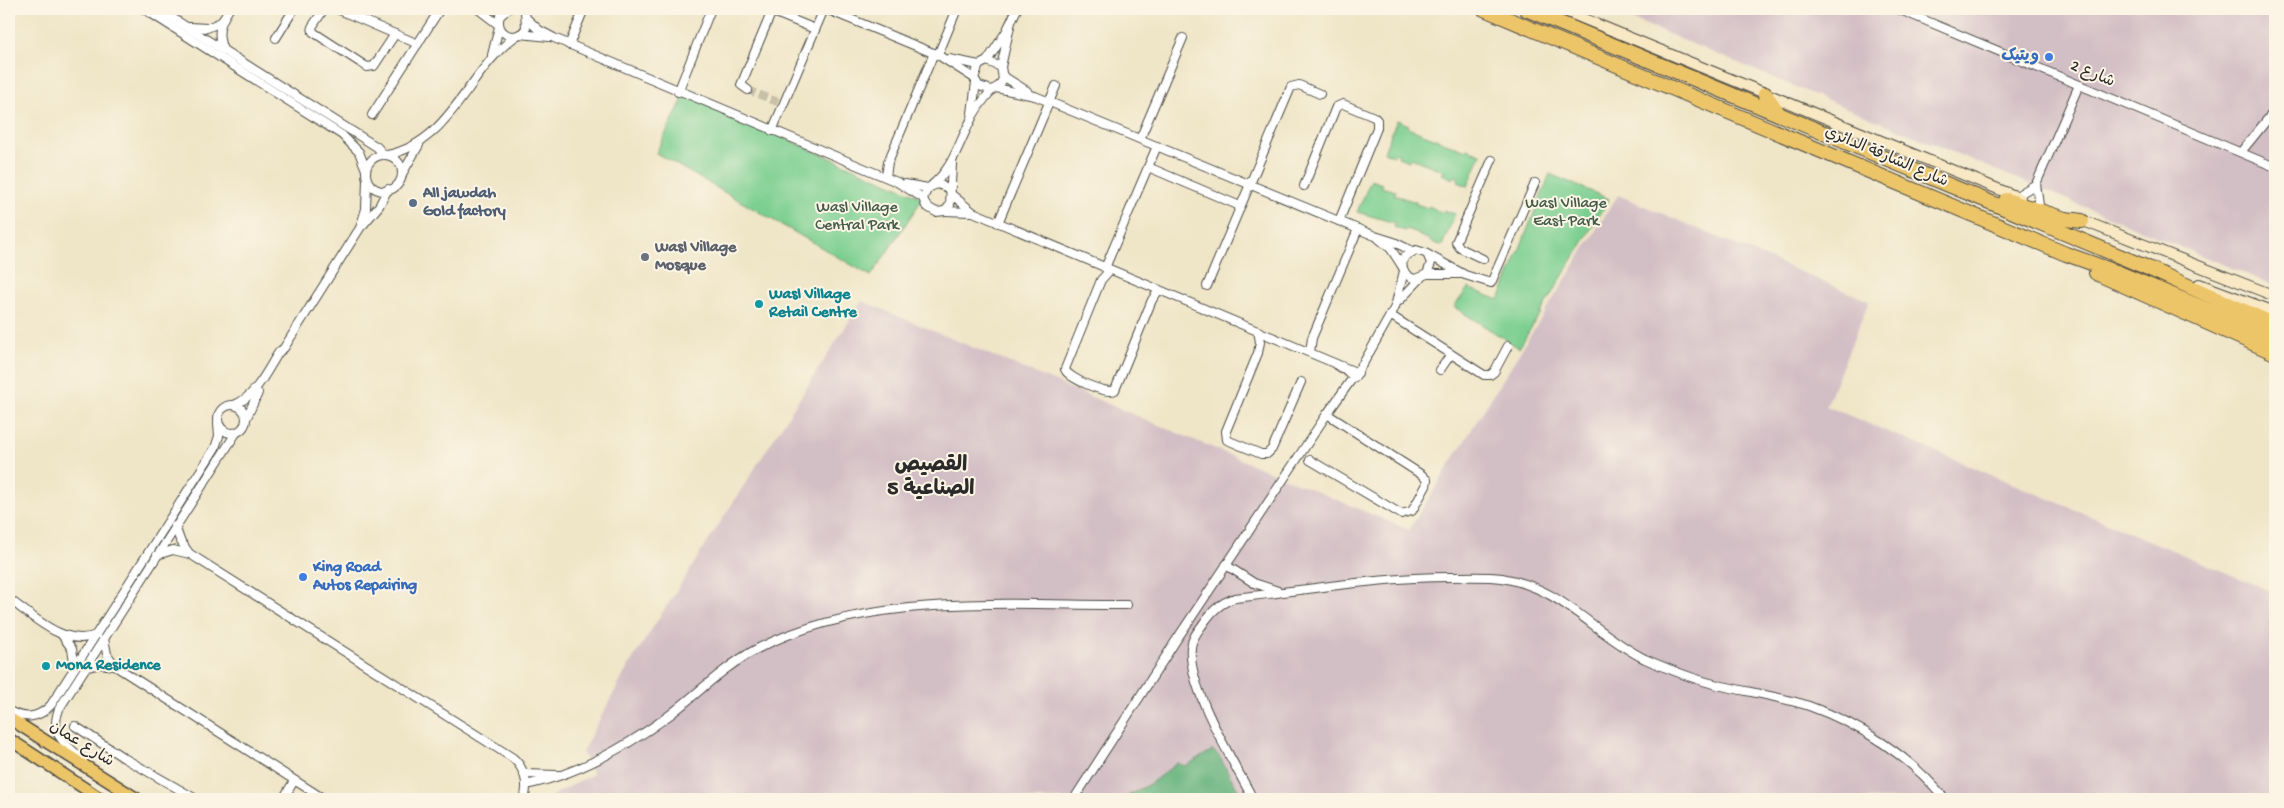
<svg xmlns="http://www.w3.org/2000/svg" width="2284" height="808" font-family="'Gochi Hand','Playpen Sans Arabic',sans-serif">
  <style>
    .industrial { fill: #d2bec5 }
    .green { fill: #7ccf91; stroke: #547d5e }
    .forest { fill: #65b27b; stroke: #486e53 }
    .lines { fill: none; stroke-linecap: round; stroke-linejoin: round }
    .street-tunnel { stroke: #c8c0a8; stroke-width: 8; stroke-dasharray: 8 4; stroke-linecap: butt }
    .street-casing { stroke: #484742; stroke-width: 10 }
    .secondary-casing { stroke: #484742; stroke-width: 12 }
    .primary-casing { stroke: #484742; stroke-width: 14 }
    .highway-casing { stroke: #484742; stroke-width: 16 }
    .street { stroke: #fff; stroke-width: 8 }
    .secondary { stroke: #f8e8c3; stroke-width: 10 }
    .primary { stroke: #edc569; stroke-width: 11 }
    .highway { stroke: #edc569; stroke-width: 14 }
    .shop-dot { fill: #3f7fe0; stroke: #fcf5e5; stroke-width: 2 }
    .service-dot { fill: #5c6f8a; stroke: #fcf5e5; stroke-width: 2 }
    .worship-dot { fill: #6b7280; stroke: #fcf5e5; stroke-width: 2 }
    .culture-dot { fill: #0f9aa8; stroke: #fcf5e5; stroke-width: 2 }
    .labels { text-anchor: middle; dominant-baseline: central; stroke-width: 4; stroke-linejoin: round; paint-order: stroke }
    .shop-label { font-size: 16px; font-weight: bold; fill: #366cbe; stroke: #fcf5e5; text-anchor: end }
    .street-label { font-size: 16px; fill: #2b2b2b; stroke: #fcf5e5 }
    .service-label { font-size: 16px; font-weight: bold; fill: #4e5e75; stroke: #fcf5e5; text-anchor: start }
    .park-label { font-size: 16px; fill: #435c4a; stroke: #fcf5e5 }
    .worship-label { font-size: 16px; font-weight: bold; fill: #5b616d; stroke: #fcf5e5; text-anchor: start }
    .culture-label { font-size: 16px; font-weight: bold; fill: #0d838f; stroke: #fcf5e5; text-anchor: start }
    .district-label { font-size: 21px; font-weight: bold; fill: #2b2b2b; stroke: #fcf5e5 }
  </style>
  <rect width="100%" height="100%" fill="#fcf5e5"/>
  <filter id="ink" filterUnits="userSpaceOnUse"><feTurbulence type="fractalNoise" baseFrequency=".02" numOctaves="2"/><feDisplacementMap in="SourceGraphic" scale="10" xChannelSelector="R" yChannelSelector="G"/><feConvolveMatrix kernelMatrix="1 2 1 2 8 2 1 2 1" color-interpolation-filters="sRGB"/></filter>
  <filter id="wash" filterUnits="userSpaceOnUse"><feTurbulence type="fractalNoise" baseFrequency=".0096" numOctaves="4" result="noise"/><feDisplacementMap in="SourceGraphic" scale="20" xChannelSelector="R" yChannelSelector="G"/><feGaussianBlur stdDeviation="1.12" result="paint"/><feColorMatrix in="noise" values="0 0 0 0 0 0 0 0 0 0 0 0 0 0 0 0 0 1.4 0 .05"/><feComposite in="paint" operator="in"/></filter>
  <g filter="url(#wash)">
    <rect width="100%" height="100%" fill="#efe5c7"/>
    <g class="industrial">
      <path d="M 1608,9 L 2275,9 L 2275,286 Z"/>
      <path d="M 1618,195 L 1869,301 L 1826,406 L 2275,593 L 2275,799 L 546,799 L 593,774 L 582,752 L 629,665 L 862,301 L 1409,530 Z"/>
    </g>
    <g class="green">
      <path d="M 685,95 L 923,198 L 871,276 L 656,153 Z"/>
      <path d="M 1397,120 L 1409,125 L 1408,128 L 1466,151 L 1467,149 L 1481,154 L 1468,186 L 1458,182 L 1459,178 L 1455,176 L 1453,179 L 1442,174 L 1444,171 L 1411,158 L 1409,161 L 1398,157 L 1399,154 L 1395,153 L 1394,156 L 1384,152 Z"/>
      <path d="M 1550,174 L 1609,199 L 1519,348 L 1454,307 L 1468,288 L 1499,300 Z"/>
      <path d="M 1371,180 L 1382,184 L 1381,187 L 1396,191 L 1394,195 L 1416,202 L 1416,204 L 1428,208 L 1429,206 L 1442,213 L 1444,210 L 1455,214 L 1442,246 L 1429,241 L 1430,238 L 1427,239 L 1418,235 L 1418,233 L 1407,229 L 1405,231 L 1394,227 L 1395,223 L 1357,212 Z"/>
    </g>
    <path class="forest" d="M 1213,750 L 1219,756 L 1243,799 L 1122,799 L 1151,783 L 1177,763 L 1185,766 Z"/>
  </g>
  <g filter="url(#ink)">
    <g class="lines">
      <path class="street-tunnel" d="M 748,90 L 780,103"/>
      <g class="street-casing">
        <g id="street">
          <path d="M 144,9 L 342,135 L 359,152 L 366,170"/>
          <path d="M 158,9 L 377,147 L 384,155"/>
          <path d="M 324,9 L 312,27 L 313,32 L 367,67 L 374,66 L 395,34"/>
          <path d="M 337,9 L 418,44"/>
          <path d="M 478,9 L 499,25"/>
          <path d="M 487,9 L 506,9"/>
          <path d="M 508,9 L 500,16 C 494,34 516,44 526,28 L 525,9"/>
          <path d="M 766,9 L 815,29"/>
          <path d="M 826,9 L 938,55 L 974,78"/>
          <path d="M 1898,9 L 2275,167"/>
          <path d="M 526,18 L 539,30 L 554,38 L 897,182 L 923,198"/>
          <path d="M 190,27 L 207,28 L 221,22"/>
          <path d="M 520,34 L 549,37"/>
          <path d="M 276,38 L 294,9"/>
          <path d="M 569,45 L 584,9"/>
          <path d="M 223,50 C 216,33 220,23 229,9"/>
          <path d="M 492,55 L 499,27"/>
          <path d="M 938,55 L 957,9"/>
          <path d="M 949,59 L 979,65"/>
          <path d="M 987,61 L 1006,32 L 1017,9"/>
          <path d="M 1001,67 L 987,61 L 979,65 L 974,78 L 979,86 L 992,90 L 999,86 L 1003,79 L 1001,67 L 1011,22"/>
          <path d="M 1003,76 L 1027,91"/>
          <path d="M 996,88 L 1035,96 L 1375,236 L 1394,242 L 1412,251"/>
          <path d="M 748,90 L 741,85 L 772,11"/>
          <path d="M 678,92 L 711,9"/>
          <path d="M 972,113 L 976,82"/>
          <path d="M 372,115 L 440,9"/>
          <path d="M 772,131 L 824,9"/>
          <path d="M 1140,139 L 1183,38"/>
          <path d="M 2241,152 L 2275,110"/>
          <path d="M 387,155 C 452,142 467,71 516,36"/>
          <circle cx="384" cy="173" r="18"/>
          <path d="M 1148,167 L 1240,206"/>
          <path d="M 402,174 L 419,145"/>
          <path d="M 886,177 L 888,162 L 934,53"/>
          <path d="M 905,184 L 928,188"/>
          <path d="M 932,185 C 953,168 958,145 970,122 C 975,110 983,100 992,90"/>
          <path d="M 1304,186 L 1336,107 L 1343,104 L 1374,117 L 1377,120 L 1377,128 L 1339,221"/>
          <path d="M 950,190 L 946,187 L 937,184 L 928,188 L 923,198 L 926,206 L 936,212 L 945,211 L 950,205 L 952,163"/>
          <path d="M 951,194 L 973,212 L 1358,373"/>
          <path d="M 2015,197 L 2036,184"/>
          <path d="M 2039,205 L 2036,184 L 2079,85"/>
          <path d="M 945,211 L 970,212"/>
          <path d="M 998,223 L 1056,86"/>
          <path d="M 363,225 L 379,206 L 388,189"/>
          <path d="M 1379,239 L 1391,249 L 1402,266"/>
          <path d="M 1428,256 L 1431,263 L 1427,274 L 1415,279 C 1404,276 1400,267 1404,257 L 1416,250 L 1425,253 L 1465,275 L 1491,283 L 1535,183"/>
          <path d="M 1483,259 L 1460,248 L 1456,242 L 1492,160"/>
          <path d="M 1105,268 L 1157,146"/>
          <path d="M 1110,270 L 1101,280 L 1065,369 C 1067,378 1107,395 1115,390 L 1152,300 L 1159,290"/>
          <path d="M 1427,274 L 1460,274"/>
          <path d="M 1207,286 L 1291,87 L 1299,85 L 1320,94"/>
          <path d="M 1399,301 L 1420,279"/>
          <path d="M 1390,315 L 1484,375 L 1490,375 L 1494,372 L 1508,346"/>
          <path d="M 1258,331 L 1260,342 L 1258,353 L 1226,431 L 1227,440 L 1261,454 L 1267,454 L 1272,449 L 1301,382"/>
          <path d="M 1310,352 L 1312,338 L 1358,229"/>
          <path d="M 1337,365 L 1355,377"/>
          <path d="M 1440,370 L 1451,354"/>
          <circle cx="232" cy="419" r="14"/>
          <path d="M 234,405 C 256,397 267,370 279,352 L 284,348 L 360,228 L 366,209 L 367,180"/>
          <path d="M 247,417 L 258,393"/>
          <path d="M 1310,460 L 1401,514 L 1412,511 L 1426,486 L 1427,480 L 1422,475 L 1327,414"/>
          <path d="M 175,526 L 180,540 L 189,553"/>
          <path d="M 157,555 L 173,550 L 190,554 L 513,758 C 525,769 529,784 524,799"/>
          <path d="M 1226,565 L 1254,583 L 1278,591"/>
          <path d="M 9,599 C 33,616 65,648 96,635"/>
          <path d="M 62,635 L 72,649 L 75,667"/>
          <path d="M 104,639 L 107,654 L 115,666 L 324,799"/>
          <path d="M 85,668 L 100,664 L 115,666"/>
          <path d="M 9,711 C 25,719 38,719 51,705 L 215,448 L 219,436 L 218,424"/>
          <path d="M 75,726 L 124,758 L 196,799"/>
          <path d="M 83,760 C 65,743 49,736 59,709 L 236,433"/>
          <path d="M 524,774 L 558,775"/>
          <path d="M 526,785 C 579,774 628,746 671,714 C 699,692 724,667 755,650 C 865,592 1006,605 1127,605"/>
          <path d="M 283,799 L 294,781"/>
          <path d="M 1074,799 L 1175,642 L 1327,414 L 1364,362 L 1395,307 L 1404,271"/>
          <path d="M 1253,799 C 1234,762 1187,688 1191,647 C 1192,638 1198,631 1203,624 C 1212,611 1220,603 1235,598 C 1307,590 1379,577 1451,577 C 1468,577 1485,576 1502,578 C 1563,588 1593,633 1645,659 C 1668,669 1690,678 1714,684 C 1746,692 1778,696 1809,706 C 1860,724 1911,757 1945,799"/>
        </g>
      </g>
      <g class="secondary-casing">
        <g id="secondary">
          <path d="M 1560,9 L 2020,198"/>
          <path d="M 2076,218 L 2275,296"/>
          <path d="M 2199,284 L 2275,312"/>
        </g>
      </g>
      <g class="primary-casing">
        <g id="primary">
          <path d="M 9,718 L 137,799"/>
          <path d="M 9,739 L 101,799"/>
        </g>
      </g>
      <g class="highway-casing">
        <g id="highway">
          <path d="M 1484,9 L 2066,254 L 2119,273 L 2275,338"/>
          <path d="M 1526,9 L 2148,268 L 2275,325"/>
          <path d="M 1765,94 L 1779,114"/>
          <path d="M 2006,200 L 2065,219 L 2082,221"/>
          <path d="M 2096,273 L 2275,353"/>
        </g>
      </g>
      <use href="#street" class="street"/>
      <use href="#secondary" class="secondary"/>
      <use href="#primary" class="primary"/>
      <use href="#highway" class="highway"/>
    </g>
  </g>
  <g class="shop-dot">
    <circle cx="2049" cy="57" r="5"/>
    <circle cx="303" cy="577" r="5"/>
  </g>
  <circle class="service-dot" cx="413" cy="203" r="5"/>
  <circle class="worship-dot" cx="645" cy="257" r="5"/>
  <g class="culture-dot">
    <circle cx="759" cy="304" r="5"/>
    <circle cx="46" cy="666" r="5"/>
  </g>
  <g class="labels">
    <g class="shop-label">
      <text x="2039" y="57">ویتیک</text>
      <text x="313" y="568" text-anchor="start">King Road<tspan x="313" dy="18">Autos Repairing</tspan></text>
    </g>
    <g class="street-label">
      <text transform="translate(2092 75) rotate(23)">شارع 2</text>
      <text transform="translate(1886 158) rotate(23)">شارع الشارقة الدائري</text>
      <text transform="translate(81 745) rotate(32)">شارع عمان</text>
    </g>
    <g class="service-label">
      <text x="423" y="194">All jawdah<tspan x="423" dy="18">Gold factory</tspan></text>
    </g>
    <g class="park-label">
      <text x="1566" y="204">Wasl Village<tspan x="1566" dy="18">East Park</tspan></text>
      <text x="857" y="208">Wasl Village<tspan x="857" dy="18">Central Park</tspan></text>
    </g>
    <g class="worship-label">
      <text x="655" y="248">Wasl Village<tspan x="655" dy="18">Mosque</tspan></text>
    </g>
    <g class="culture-label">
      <text x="769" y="295">Wasl Village<tspan x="769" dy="18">Retail Centre</tspan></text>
      <text x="56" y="666">Mona Residence</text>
    </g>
    <g class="district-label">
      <text x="931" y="466">القصيص<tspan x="931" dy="24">الصناعية 5</tspan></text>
    </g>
  </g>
  <rect width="2284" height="808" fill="none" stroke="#fcf5e5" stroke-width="30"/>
</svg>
